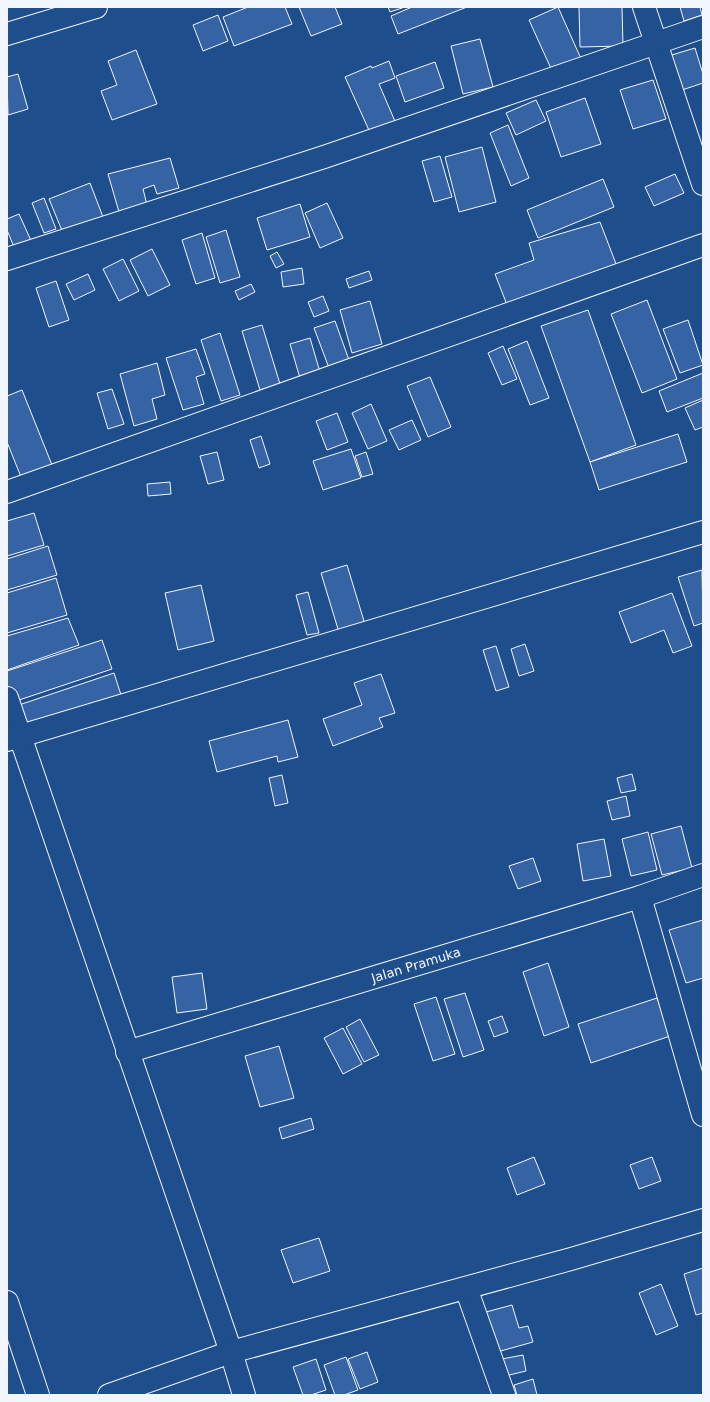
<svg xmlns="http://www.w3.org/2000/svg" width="710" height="1402" font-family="'DejaVu Sans',sans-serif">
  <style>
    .building { fill: #3563a3; stroke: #f2f6ff }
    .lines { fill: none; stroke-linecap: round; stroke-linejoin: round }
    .minor-casing { stroke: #f2f6ff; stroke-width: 24 }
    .minor { stroke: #1f4e8c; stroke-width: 22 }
    .labels { text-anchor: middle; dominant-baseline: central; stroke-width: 3; stroke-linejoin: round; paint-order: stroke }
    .street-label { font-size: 13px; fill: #f2f6ff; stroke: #1f4e8c }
  </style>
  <rect width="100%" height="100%" fill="#1f4e8c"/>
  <g class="building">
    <path d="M 248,7 L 285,7 L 292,24 L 234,46 L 223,17 Z"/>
    <path d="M 299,7 L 335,7 L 342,24 L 311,36 Z"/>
    <path d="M 388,7 L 405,7 L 390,12 Z"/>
    <path d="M 412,7 L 467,7 L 398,34 L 391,16 Z"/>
    <path d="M 558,7 L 582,61 L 553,73 L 529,20 Z"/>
    <path d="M 579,7 L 622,7 L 623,46 L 580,47 Z"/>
    <path d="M 680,7 L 700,7 L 702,15 L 684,21 Z"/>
    <path d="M 218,15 L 228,41 L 203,51 L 193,25 Z"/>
    <path d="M 480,39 L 493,87 L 463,94 L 451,46 Z"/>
    <path d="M 695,48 L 703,74 L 703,83 L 676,92 L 665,57 Z"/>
    <path d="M 136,50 L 157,104 L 112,120 L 101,91 L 117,85 L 108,61 Z"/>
    <path d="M 389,61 L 395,78 L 379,84 L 397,126 L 372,137 L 345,77 L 371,66 L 372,68 Z"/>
    <path d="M 435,62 L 444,88 L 405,102 L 396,76 Z"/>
    <path d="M 18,74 L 28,109 L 8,115 L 7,77 Z"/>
    <path d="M 653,80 L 666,119 L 633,129 L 620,90 Z"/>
    <path d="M 585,98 L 601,144 L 561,157 L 546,112 Z"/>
    <path d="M 536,100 L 546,121 L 516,135 L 506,113 Z"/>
    <path d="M 508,125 L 529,178 L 511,186 L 490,133 Z"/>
    <path d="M 482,147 L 496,202 L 459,212 L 445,157 Z"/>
    <path d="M 440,156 L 452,197 L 434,202 L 422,161 Z"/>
    <path d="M 170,158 L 179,188 L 157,194 L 154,185 L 143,189 L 147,205 L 119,212 L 108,174 Z"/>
    <path d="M 675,174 L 684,193 L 654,206 L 645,187 Z"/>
    <path d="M 603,179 L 614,207 L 538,238 L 527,210 Z"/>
    <path d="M 90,183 L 103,217 L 63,233 L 49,199 Z"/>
    <path d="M 44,198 L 56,229 L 44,233 L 32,203 Z"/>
    <path d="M 327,203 L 343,238 L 320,248 L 305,213 Z"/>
    <path d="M 300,204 L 310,237 L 267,250 L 257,218 Z"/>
    <path d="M 19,214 L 33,245 L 16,252 L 7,230 L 7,219 Z"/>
    <path d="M 600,222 L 618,269 L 509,310 L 495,274 L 534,260 L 529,243 Z"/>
    <path d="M 226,230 L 240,277 L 220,283 L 206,237 Z"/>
    <path d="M 202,233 L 215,278 L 196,284 L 182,240 Z"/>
    <path d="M 152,249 L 170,285 L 148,296 L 130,260 Z"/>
    <path d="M 277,252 L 284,264 L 276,268 L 270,256 Z"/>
    <path d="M 123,259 L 139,291 L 119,301 L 103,269 Z"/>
    <path d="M 302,268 L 304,284 L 283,287 L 281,272 Z"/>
    <path d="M 369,271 L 372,280 L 349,288 L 346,279 Z"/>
    <path d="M 88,274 L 95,290 L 74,300 L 66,284 Z"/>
    <path d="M 56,281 L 69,320 L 49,327 L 36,288 Z"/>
    <path d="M 251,284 L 255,292 L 239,300 L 235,291 Z"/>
    <path d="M 323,296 L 329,311 L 314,317 L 308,302 Z"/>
    <path d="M 647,300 L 677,379 L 642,393 L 611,314 Z"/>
    <path d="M 370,301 L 382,344 L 352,353 L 340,310 Z"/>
    <path d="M 588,310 L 636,445 L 590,462 L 541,326 Z"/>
    <path d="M 688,320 L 703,365 L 680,373 L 663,329 Z"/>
    <path d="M 335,321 L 349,360 L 329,368 L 314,328 Z"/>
    <path d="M 262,325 L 280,384 L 260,390 L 242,331 Z"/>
    <path d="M 220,333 L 240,395 L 221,401 L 201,340 Z"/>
    <path d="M 310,338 L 322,379 L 302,385 L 290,344 Z"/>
    <path d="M 527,341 L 549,398 L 530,405 L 508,349 Z"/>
    <path d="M 503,346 L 517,379 L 502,385 L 488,353 Z"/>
    <path d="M 196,349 L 205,374 L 196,377 L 204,404 L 183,410 L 166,358 Z"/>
    <path d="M 157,363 L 165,395 L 152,399 L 157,419 L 134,426 L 120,374 Z"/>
    <path d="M 703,373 L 703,398 L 667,412 L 659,391 Z"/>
    <path d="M 430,377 L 451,427 L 428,437 L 407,386 Z"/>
    <path d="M 112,389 L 124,424 L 108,429 L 97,393 Z"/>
    <path d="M 22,390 L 52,465 L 21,477 L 7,442 L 7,396 Z"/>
    <path d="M 703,400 L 703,427 L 695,430 L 685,408 Z"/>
    <path d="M 371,404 L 387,441 L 368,449 L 352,413 Z"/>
    <path d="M 337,413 L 348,442 L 327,450 L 316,421 Z"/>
    <path d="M 412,420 L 421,440 L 399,450 L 389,430 Z"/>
    <path d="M 678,434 L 687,462 L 599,490 L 590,462 Z"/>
    <path d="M 261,436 L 270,464 L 259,468 L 250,440 Z"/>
    <path d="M 351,449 L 361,478 L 323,490 L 313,461 Z"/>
    <path d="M 217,452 L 224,480 L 208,484 L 200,456 Z"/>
    <path d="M 366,452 L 373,474 L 362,477 L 355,456 Z"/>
    <path d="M 170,482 L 171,494 L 148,496 L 147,484 Z"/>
    <path d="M 34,513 L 44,545 L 7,556 L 7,521 Z"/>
    <path d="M 48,546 L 57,575 L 7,590 L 7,559 Z"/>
    <path d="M 347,565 L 367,631 L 341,639 L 321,573 Z"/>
    <path d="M 702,570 L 703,623 L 694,626 L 678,577 Z"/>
    <path d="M 56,578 L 67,615 L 7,633 L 7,593 Z"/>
    <path d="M 201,585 L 214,641 L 178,650 L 165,593 Z"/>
    <path d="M 308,592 L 319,633 L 307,635 L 296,595 Z"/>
    <path d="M 672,593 L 692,646 L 673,653 L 664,630 L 631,643 L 619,612 Z"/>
    <path d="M 68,618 L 79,645 L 7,670 L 7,636 Z"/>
    <path d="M 102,640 L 112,669 L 13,702 L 7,685 L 7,671 Z"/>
    <path d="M 525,644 L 534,671 L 519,676 L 511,649 Z"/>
    <path d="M 496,646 L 509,687 L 496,691 L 483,650 Z"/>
    <path d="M 114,673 L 122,698 L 22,732 L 13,707 Z"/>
    <path d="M 381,674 L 395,713 L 379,718 L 383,727 L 333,746 L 323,719 L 362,705 L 354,683 Z"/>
    <path d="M 288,720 L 298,757 L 278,762 L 277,756 L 217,772 L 209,741 Z"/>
    <path d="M 632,774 L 636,790 L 621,793 L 617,778 Z"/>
    <path d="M 282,775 L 288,803 L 275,806 L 269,778 Z"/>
    <path d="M 626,796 L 630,816 L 612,820 L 607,801 Z"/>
    <path d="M 681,826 L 692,868 L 662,875 L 651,834 Z"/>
    <path d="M 648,832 L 657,870 L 631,876 L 622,839 Z"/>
    <path d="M 604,839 L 611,876 L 583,881 L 577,844 Z"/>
    <path d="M 533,858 L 541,881 L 518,889 L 509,866 Z"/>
    <path d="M 703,920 L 703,978 L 686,983 L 669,930 Z"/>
    <path d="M 548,963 L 569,1027 L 544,1036 L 523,972 Z"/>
    <path d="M 202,973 L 207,1009 L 177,1013 L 172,977 Z"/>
    <path d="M 465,993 L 484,1050 L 463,1057 L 444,999 Z"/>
    <path d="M 436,997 L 455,1054 L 433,1061 L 414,1004 Z"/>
    <path d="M 657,998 L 670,1036 L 591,1063 L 578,1024 Z"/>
    <path d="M 502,1016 L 508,1032 L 494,1037 L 488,1021 Z"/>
    <path d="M 360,1019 L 379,1055 L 364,1062 L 346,1027 Z"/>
    <path d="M 343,1028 L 362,1064 L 343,1074 L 324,1038 Z"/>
    <path d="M 279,1046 L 294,1098 L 260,1107 L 245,1056 Z"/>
    <path d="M 311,1118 L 314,1129 L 282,1139 L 279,1128 Z"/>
    <path d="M 534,1157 L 545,1184 L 517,1195 L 507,1168 Z"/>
    <path d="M 652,1157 L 661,1181 L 639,1189 L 630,1165 Z"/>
    <path d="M 319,1238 L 330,1271 L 293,1283 L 281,1250 Z"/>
    <path d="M 703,1268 L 703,1313 L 696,1315 L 684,1274 Z"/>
    <path d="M 661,1284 L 678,1326 L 656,1335 L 639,1293 Z"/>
    <path d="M 512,1305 L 519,1328 L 528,1326 L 533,1342 L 497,1352 L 486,1312 Z"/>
    <path d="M 367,1352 L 378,1382 L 360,1389 L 348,1359 Z"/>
    <path d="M 523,1355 L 526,1371 L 505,1376 L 502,1359 Z"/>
    <path d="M 346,1357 L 358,1390 L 344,1395 L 335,1395 L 324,1365 Z"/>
    <path d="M 316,1359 L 326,1390 L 311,1395 L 303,1395 L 293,1367 Z"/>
    <path d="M 533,1379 L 537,1395 L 517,1395 L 514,1385 Z"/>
  </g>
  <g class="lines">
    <g class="minor-casing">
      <g id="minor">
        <path d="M 644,7 L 703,184"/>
        <path d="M 7,34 L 96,7"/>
        <path d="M 7,259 L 324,157 L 703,27"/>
        <path d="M 7,492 L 703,245"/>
        <path d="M 7,698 L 231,1352 L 244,1395"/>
        <path d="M 7,740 L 703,532"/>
        <path d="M 640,897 L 703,1115"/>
        <path d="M 127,1052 L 640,897 L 703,875"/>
        <path d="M 466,1288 L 504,1395"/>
        <path d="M 7,1302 L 38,1395"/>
        <path d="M 109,1395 L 231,1352 L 571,1259 L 703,1220"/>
      </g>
    </g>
    <use href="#minor" class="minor"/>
  </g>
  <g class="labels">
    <g class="street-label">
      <text transform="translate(416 965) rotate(-17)">Jalan Pramuka</text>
    </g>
  </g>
  <rect width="710" height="1402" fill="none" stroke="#f2f6ff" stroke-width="16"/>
</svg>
